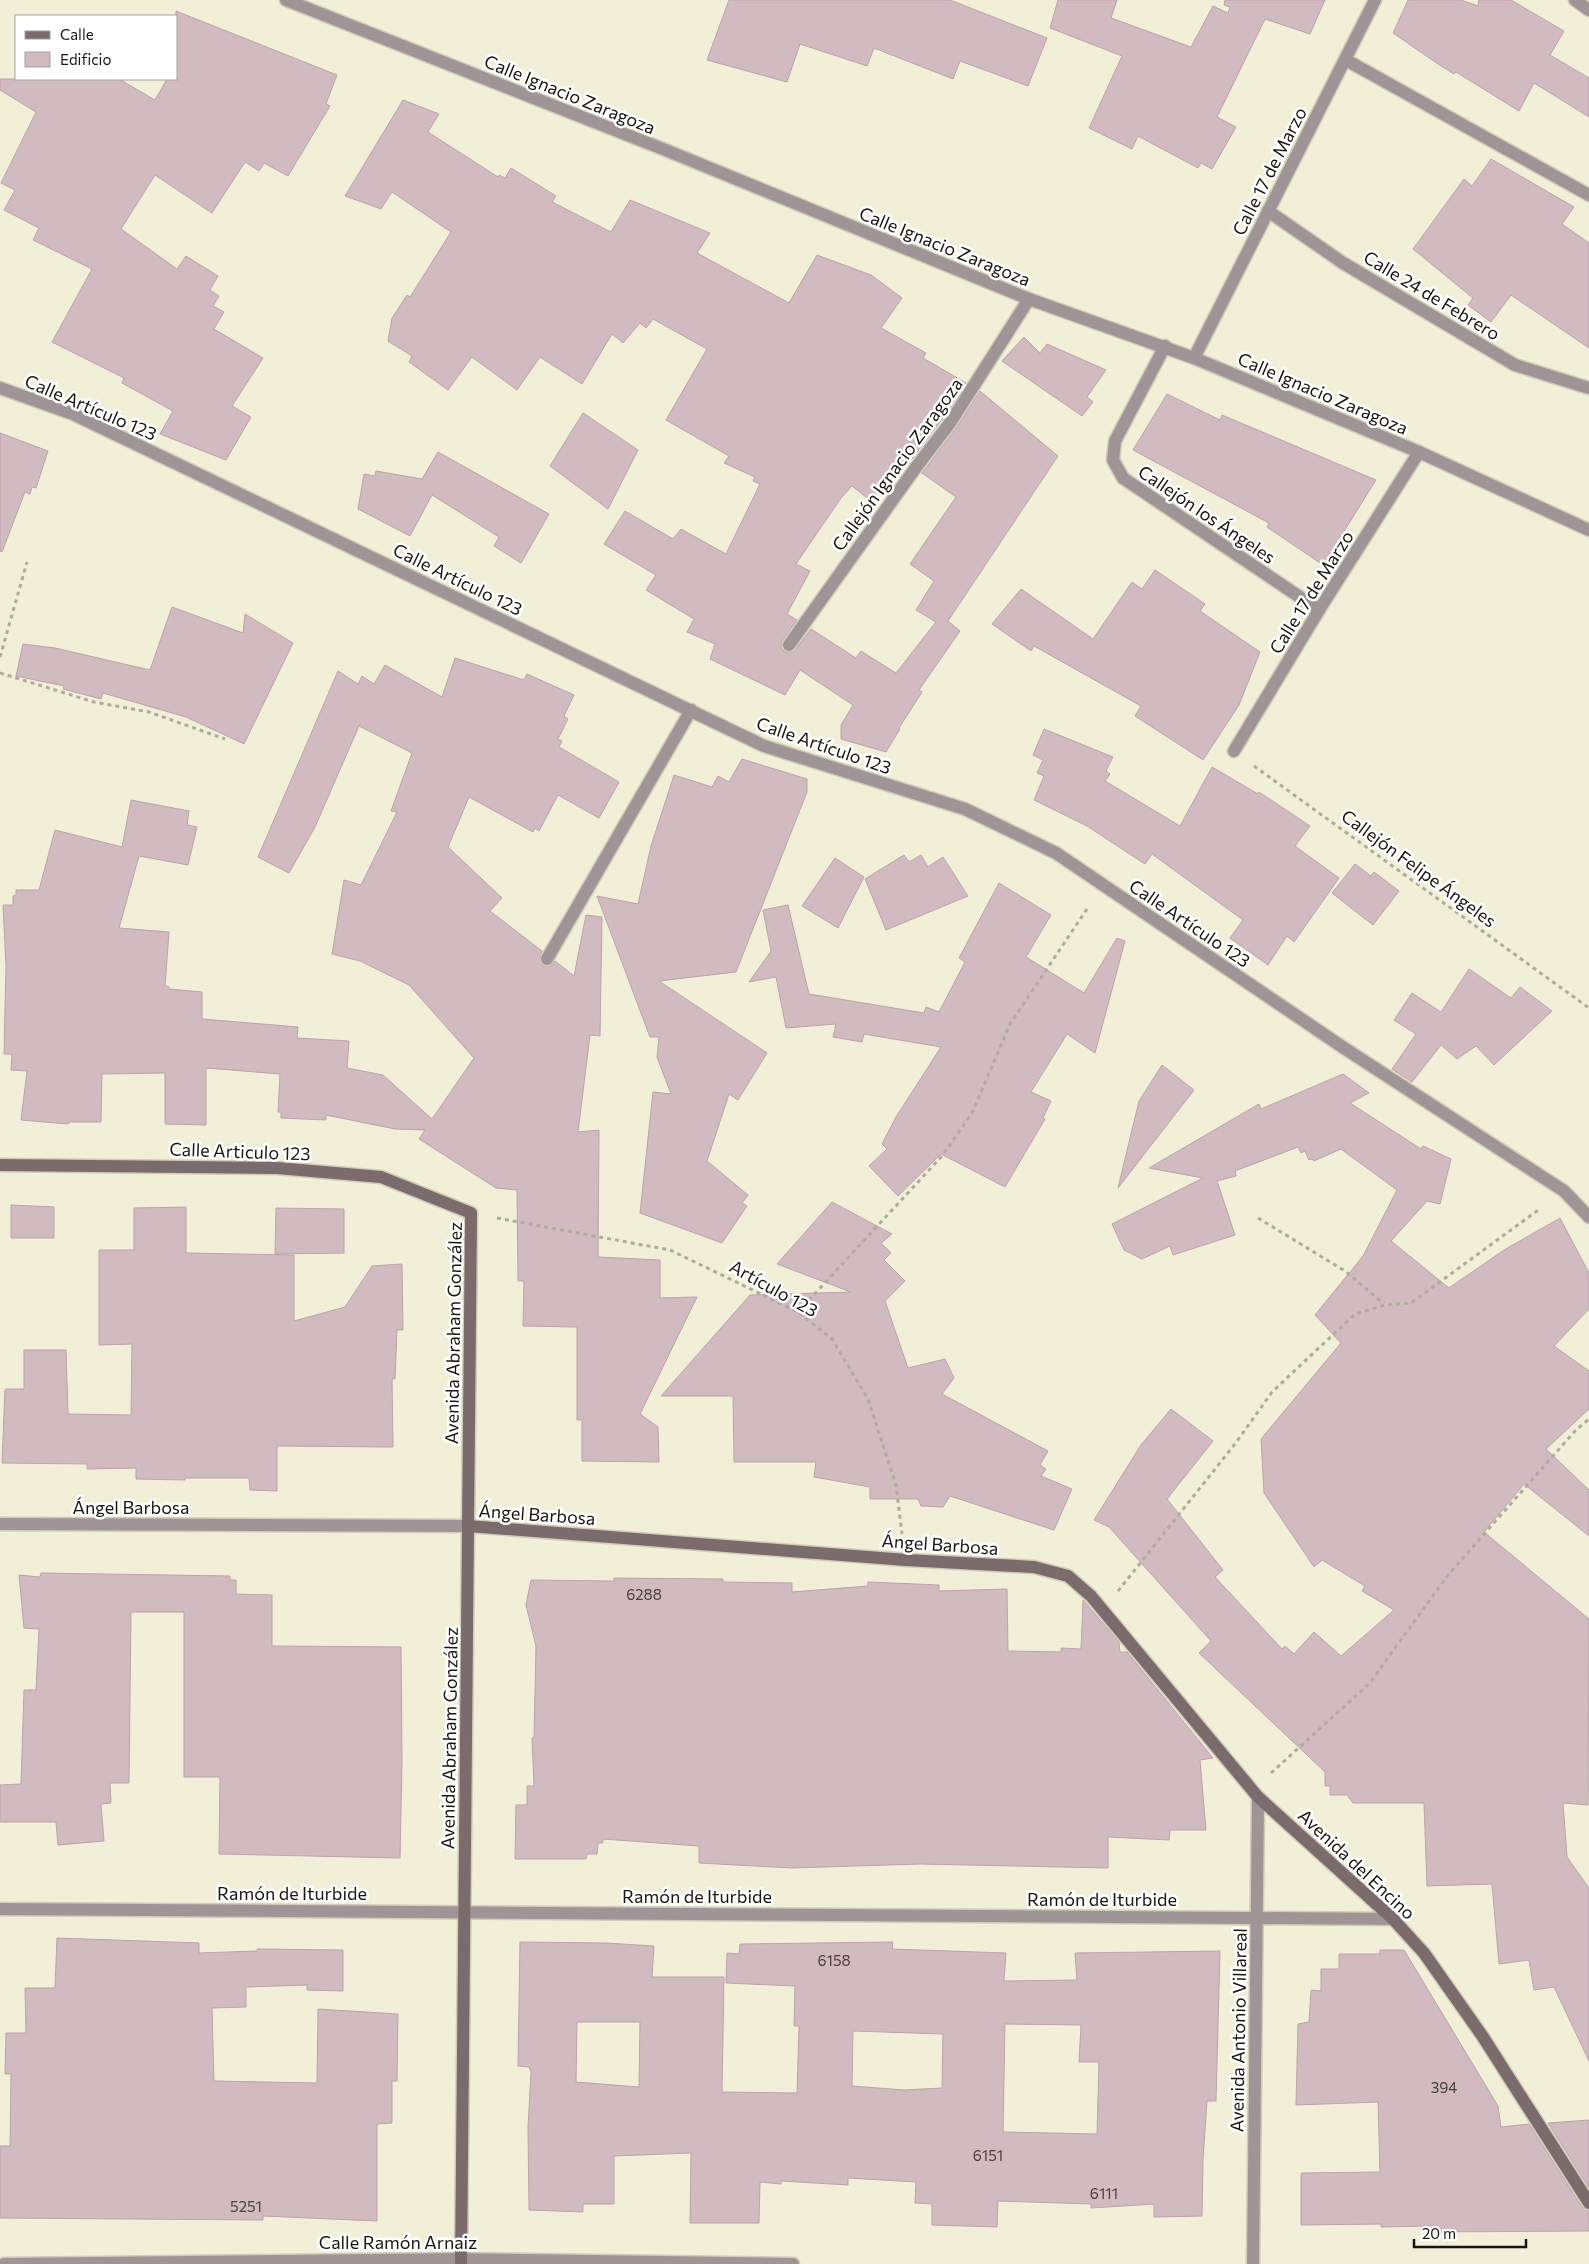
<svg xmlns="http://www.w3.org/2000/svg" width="1589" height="2264" font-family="Commissioner,sans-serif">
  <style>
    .building { fill: #d2bac1; stroke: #bba3aa; fill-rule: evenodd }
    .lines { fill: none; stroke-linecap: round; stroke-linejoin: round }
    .minor-casing { stroke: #cfccb9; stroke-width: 15 }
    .tertiary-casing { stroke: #cfccb9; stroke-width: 15 }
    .secondary-casing { stroke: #cfccb9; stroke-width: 15 }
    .path { stroke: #aeac9a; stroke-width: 3; stroke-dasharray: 4 4; stroke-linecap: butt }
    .minor { stroke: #a09596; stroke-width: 12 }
    .tertiary { stroke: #a09596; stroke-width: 12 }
    .secondary { stroke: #7b6b6c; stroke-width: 12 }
    .labels { text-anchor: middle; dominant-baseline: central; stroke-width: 5; stroke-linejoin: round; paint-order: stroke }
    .number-label { font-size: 15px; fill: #463f3b }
    .street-label { font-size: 18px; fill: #17160e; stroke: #fff }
  </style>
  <rect width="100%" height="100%" fill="#f2efd9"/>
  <g class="building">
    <path d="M 729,0 L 950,0 L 1047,38 L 1028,86 L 960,61 L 953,79 L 874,48 L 867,66 L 800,44 L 787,82 L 707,60 Z"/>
    <path d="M 1058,0 L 1117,0 L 1111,18 L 1191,47 L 1213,6 L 1228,13 L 1230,7 L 1224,5 L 1225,0 L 1325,0 L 1310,34 L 1265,19 L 1217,117 L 1236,127 L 1212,169 L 1201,163 L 1198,168 L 1138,136 L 1132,149 L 1089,128 L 1122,56 L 1050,28 Z"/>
    <path d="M 1408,0 L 1461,0 L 1478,6 L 1479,0 L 1511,0 L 1564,31 L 1550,55 L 1589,78 L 1589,117 L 1534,83 L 1519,111 L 1456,72 L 1454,74 L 1438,64 L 1393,33 Z"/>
    <path d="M 176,11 L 337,75 L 326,104 L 330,106 L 288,176 L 264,163 L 259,171 L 245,162 L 212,213 L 155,175 L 121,229 L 177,269 L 186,256 L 218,276 L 210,290 L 219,296 L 213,306 L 224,312 L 214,329 L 263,358 L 232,406 L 251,417 L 226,460 L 160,434 L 173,411 L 122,383 L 124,378 L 52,342 L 92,269 L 33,240 L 39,228 L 4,210 L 15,190 L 1,183 L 36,112 L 0,90 L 0,79 L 119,79 L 155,100 L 167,79 L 176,79 Z"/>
    <path d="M 403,100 L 439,114 L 428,132 L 498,177 L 499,175 L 505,178 L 511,168 L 556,196 L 552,202 L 611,232 L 630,200 L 710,233 L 697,253 L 789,303 L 817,255 L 871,275 L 902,298 L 881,328 L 926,353 L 923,358 L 966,383 L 943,418 L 908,464 L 900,459 L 871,501 L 852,486 L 841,498 L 796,564 L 810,571 L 787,614 L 797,620 L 782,641 L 781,648 L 785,652 L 789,653 L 795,650 L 811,629 L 856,658 L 861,651 L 896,673 L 936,622 L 916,610 L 934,581 L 910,564 L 956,497 L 922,473 L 957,427 L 980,391 L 1058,456 L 948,621 L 960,631 L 919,690 L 922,692 L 899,728 L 900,729 L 886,752 L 841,739 L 841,725 L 853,705 L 800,670 L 785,695 L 710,659 L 715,644 L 687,632 L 694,619 L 646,590 L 656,575 L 604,544 L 625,511 L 673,539 L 681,529 L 726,554 L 760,484 L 753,481 L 755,477 L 724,463 L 729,456 L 666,420 L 707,349 L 653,319 L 646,328 L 640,323 L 623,343 L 612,334 L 582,384 L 540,357 L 517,390 L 472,357 L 448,390 L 409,362 L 412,356 L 388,341 L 392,318 L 407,295 L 410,297 L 451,232 L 392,192 L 381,209 L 345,196 Z"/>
    <path d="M 1491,159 L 1574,207 L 1562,224 L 1589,243 L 1589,348 L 1511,295 L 1491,322 L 1468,305 L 1473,298 L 1413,249 L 1464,179 L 1472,186 Z"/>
    <path d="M 1024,337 L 1040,353 L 1047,344 L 1106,370 L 1087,397 L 1093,402 L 1082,416 L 1002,361 Z"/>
    <path d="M 1167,394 L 1220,420 L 1222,415 L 1376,480 L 1323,565 L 1267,527 L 1269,523 L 1133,450 Z"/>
    <path d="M 583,413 L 638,450 L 608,509 L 550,466 Z"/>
    <path d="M 0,433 L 48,451 L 36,488 L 32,487 L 30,494 L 25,492 L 2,552 L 0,551 Z"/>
    <path d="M 438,452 L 549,514 L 521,563 L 494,546 L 499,537 L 432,495 L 410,536 L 358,509 L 364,474 L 375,476 L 376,471 L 422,479 Z"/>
    <path d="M 1155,570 L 1205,604 L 1200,611 L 1260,652 L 1239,705 L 1203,760 L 1135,716 L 1141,706 L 1034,646 L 1031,651 L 992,624 L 1021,589 L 1093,639 L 1132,582 L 1142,589 Z"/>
    <path d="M 172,607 L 243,633 L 245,614 L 293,643 L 244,744 L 186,717 L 103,693 L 101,699 L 63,689 L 64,686 L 16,676 L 23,644 L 55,648 L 150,670 Z"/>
    <path d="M 455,658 L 524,680 L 527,674 L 574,695 L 564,716 L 568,719 L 558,739 L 562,741 L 559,747 L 619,782 L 599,818 L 558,795 L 539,831 L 535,828 L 533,832 L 469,797 L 448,847 L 502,898 L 490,911 L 542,951 L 539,959 L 543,966 L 551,966 L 555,961 L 574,976 L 586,915 L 602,917 L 600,1036 L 590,1035 L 578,1132 L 599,1130 L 598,1257 L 660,1260 L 660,1298 L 697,1297 L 640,1414 L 658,1427 L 659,1462 L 582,1461 L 582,1420 L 577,1420 L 577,1327 L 523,1326 L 524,1281 L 518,1281 L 517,1190 L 496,1188 L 419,1139 L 425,1130 L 395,1129 L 326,1115 L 326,1120 L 281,1118 L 281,1112 L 278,1112 L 280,1074 L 206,1068 L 206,1125 L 165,1124 L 165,1073 L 102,1074 L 101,1122 L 70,1122 L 68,1124 L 21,1120 L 27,1071 L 11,1070 L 12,1054 L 4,1054 L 6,966 L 3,905 L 13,905 L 13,896 L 16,895 L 16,890 L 39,890 L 55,830 L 122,847 L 131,800 L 189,811 L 187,825 L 197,827 L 188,865 L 139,856 L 119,928 L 169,932 L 165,986 L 169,987 L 169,989 L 202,992 L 202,1019 L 298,1027 L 297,1038 L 349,1041 L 347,1068 L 383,1075 L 432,1119 L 474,1058 L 409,985 L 360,961 L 332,954 L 344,880 L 361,885 L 397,812 L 391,811 L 412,753 L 359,726 L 315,827 L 289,873 L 258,857 L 338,671 L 358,684 L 362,676 L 374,684 L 385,665 L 442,697 Z"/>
    <path d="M 1044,729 L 1113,757 L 1106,771 L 1110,774 L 1105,781 L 1180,826 L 1212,767 L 1258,794 L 1259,792 L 1310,826 L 1295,846 L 1339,878 L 1294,942 L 1287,936 L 1268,965 L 1230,938 L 1243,920 L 1152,854 L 1145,864 L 1087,826 L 1034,800 L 1044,776 L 1037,773 L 1043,760 L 1033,755 Z"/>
    <path d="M 742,759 L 807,779 L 807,792 L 736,972 L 659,981 L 767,1053 L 738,1100 L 729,1094 L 707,1161 L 748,1195 L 742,1203 L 747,1206 L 722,1243 L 640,1213 L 653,1092 L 671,1094 L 657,1057 L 659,1037 L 650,1037 L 597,896 L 638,904 L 651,846 L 674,775 L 712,787 L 718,776 L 729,782 Z"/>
    <path d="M 904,855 L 909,862 L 921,855 L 928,867 L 943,857 L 968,896 L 886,930 L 865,879 Z"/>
    <path d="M 835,858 L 864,877 L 838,928 L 802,906 Z"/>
    <path d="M 1355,864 L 1371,876 L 1374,872 L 1399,891 L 1373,925 L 1332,893 Z"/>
    <path d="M 999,883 L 1051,915 L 1026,957 L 1084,993 L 1117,938 L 1125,941 L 1095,1053 L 1067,1034 L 1031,1092 L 1051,1101 L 1043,1118 L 1045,1119 L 1005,1187 L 941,1154 L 898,1196 L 869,1166 L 887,1149 L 882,1144 L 896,1117 L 941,1047 L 864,1034 L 862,1042 L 833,1037 L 836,1024 L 786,1028 L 776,977 L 749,982 L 771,951 L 763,910 L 788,905 L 809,994 L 924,1013 L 926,1007 L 939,1012 L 965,962 L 959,958 Z"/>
    <path d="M 1469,969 L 1511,998 L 1520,987 L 1552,1011 L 1494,1065 L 1476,1046 L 1457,1059 L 1441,1045 L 1412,1082 L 1392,1069 L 1416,1034 L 1394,1020 L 1412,993 L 1441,1012 Z"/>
    <path d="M 1162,1065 L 1194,1090 L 1118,1188 L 1139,1101 Z"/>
    <path d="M 1343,1074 L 1369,1093 L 1350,1103 L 1421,1149 L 1423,1146 L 1451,1159 L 1440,1204 L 1427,1201 L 1391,1241 L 1449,1288 L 1504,1250 L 1560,1218 L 1589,1273 L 1589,1309 L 1554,1346 L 1589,1371 L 1589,1409 L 1546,1449 L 1589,1490 L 1589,1536 L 1524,1484 L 1484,1532 L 1589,1619 L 1588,1805 L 1563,1803 L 1567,1857 L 1589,1888 L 1589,2061 L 1554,1987 L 1534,1990 L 1529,1960 L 1499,1964 L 1492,1884 L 1427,1886 L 1424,1803 L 1353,1803 L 1347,1795 L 1330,1795 L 1330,1786 L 1325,1786 L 1325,1772 L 1199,1653 L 1211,1641 L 1109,1527 L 1094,1520 L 1141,1445 L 1171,1409 L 1213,1441 L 1167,1499 L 1223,1570 L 1215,1577 L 1282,1649 L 1285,1646 L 1294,1654 L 1314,1632 L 1341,1656 L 1394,1610 L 1362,1591 L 1365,1586 L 1322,1560 L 1314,1567 L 1264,1493 L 1261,1439 L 1341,1343 L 1315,1315 L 1363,1256 L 1397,1190 L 1341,1149 L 1314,1161 L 1312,1159 L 1309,1160 L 1305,1151 L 1301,1153 L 1298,1147 L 1235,1171 L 1236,1176 L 1217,1181 L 1235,1235 L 1173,1255 L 1170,1246 L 1142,1259 L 1124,1250 L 1112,1224 L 1203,1178 L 1149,1168 L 1259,1104 L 1261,1109 Z"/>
    <path d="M 832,1202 L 892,1234 L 881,1243 L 891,1253 L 884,1260 L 905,1281 L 885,1301 L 908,1368 L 945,1359 L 954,1378 L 942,1394 L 1048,1451 L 1040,1465 L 1046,1469 L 1041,1476 L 1072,1489 L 1054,1530 L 950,1496 L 943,1507 L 921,1506 L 918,1499 L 870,1499 L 870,1487 L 814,1477 L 816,1462 L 734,1462 L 733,1396 L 661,1396 L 750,1295 L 851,1292 L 777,1264 Z"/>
    <path d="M 11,1205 L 54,1207 L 54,1238 L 11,1238 Z"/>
    <path d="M 186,1207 L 186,1253 L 294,1255 L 294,1321 L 345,1307 L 372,1266 L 402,1264 L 403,1330 L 397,1330 L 395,1379 L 392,1379 L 393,1447 L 277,1446 L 277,1491 L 250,1490 L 249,1478 L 185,1478 L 185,1480 L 136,1479 L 136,1468 L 87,1469 L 87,1464 L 2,1463 L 5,1389 L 24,1389 L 24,1350 L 66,1350 L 68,1414 L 131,1415 L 132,1344 L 99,1345 L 99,1250 L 134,1250 L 134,1208 Z"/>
    <path d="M 276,1208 L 344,1209 L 344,1253 L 275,1254 Z"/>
    <path d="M 41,1573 L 230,1576 L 230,1580 L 236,1580 L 236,1594 L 272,1595 L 272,1646 L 401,1647 L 402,1762 L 400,1858 L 219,1854 L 220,1777 L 184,1777 L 184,1612 L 131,1612 L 129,1783 L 110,1783 L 111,1803 L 101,1804 L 104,1841 L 58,1845 L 56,1822 L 0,1822 L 0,1785 L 21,1784 L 24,1690 L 36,1690 L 39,1629 L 24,1628 L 19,1575 L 40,1577 Z"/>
    <path d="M 614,1578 L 723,1579 L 723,1582 L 792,1583 L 792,1592 L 868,1586 L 868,1582 L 939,1585 L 939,1591 L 1007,1589 L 1008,1651 L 1061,1652 L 1061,1648 L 1081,1649 L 1083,1600 L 1119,1642 L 1120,1652 L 1127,1652 L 1213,1758 L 1200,1760 L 1206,1830 L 1170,1830 L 1169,1840 L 1108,1837 L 1108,1868 L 920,1864 L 792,1868 L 699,1863 L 699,1846 L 603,1839 L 603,1843 L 598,1843 L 597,1854 L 587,1854 L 586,1859 L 515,1859 L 516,1805 L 527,1805 L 527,1786 L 534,1786 L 532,1738 L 534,1738 L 536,1646 L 526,1605 L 531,1580 L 614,1581 Z"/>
    <path d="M 57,1938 L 199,1943 L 199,1953 L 257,1951 L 257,1949 L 343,1950 L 343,1991 L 307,1990 L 307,1985 L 246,1987 L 246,2007 L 212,2008 L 214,2081 L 317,2083 L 318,2009 L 398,2014 L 397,2081 L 392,2081 L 392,2123 L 377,2124 L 377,2221 L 263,2216 L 263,2220 L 0,2218 L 0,2146 L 10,2146 L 11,2074 L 5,2074 L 6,2033 L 26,2033 L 25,1988 L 55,1988 Z"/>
    <path d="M 520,1942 L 606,1943 L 654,1946 L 652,1977 L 724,1977 L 722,2092 L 797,2093 L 799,2026 L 794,2026 L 795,1986 L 726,1983 L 727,1953 L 739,1954 L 740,1944 L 893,1942 L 892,1949 L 1006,1953 L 1004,1981 L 1077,1980 L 1075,1953 L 1220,1951 L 1216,2101 L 1207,2101 L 1203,2160 L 1202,2216 L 1154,2217 L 1154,2204 L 1091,2208 L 1091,2204 L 998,2201 L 997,2227 L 932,2225 L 932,2204 L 915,2203 L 916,2182 L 848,2178 L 848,2185 L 781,2181 L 781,2184 L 760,2182 L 759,2223 L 690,2223 L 691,2153 L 614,2156 L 614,2204 L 583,2204 L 583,2212 L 529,2210 L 528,2128 L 531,2072 L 529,2067 L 518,2066 ZM 577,2022 L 640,2022 L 639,2087 L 576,2082 ZM 1005,2024 L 1081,2025 L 1079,2062 L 1099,2062 L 1097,2134 L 1003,2132 ZM 853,2031 L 943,2034 L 942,2088 L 904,2090 L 852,2086 Z"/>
    <path d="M 1380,1950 L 1404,1950 L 1498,2106 L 1501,2127 L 1529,2124 L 1582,2207 L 1589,2211 L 1589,2231 L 1432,2232 L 1432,2226 L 1381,2227 L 1381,2224 L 1301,2225 L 1301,2173 L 1380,2172 L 1378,2102 L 1296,2105 L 1298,2024 L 1309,2022 L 1311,1990 L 1321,1991 L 1321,1969 L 1339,1969 L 1339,1954 L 1380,1954 Z"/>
    <path d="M 1589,2120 L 1589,2188 L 1548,2123 Z"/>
  </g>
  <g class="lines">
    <g class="minor-casing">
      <g id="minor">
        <path d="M 1575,0 L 1589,10"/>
        <path d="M 1346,60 L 1589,195"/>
        <path d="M 1268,211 L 1343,263 L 1515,365 L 1589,388"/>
        <path d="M 1165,346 L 1115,441 L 1113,460 L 1123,478 L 1319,610"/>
        <path d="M 1194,358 L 1375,0"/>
        <path d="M 789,645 L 914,470 L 950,423 L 1029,299"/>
        <path d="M 1234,751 L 1319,610 L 1419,452"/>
        <path d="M 547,959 L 691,710"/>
        <path d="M 0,1909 L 1393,1919"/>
        <path d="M 4,2264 L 461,2259 L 793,2264"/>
        <path d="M 1253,2264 L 1258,1797"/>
      </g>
    </g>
    <g class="tertiary-casing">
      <g id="tertiary">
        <path d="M 286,0 L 668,151 L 1029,299 L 1194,358 L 1419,452 L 1589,530"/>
        <path d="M 0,388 L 73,414 L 764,746 L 965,809 L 1056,853 L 1344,1048 L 1564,1191 L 1589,1217"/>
        <path d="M 0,1524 L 468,1526"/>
      </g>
    </g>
    <g class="secondary-casing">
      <g id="secondary">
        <path d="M 0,1165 L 277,1168 L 381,1177 L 471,1213 L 461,2264"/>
        <path d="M 468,1526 L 906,1560 L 1034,1567 L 1068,1576 L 1091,1596 L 1258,1797 L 1393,1919 L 1424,1953 L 1483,2037 L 1589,2203"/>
      </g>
    </g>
    <g class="path">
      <path d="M 0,657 L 27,562"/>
      <path d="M 0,673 L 94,702 L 149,712 L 225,739"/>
      <path d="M 1254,766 L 1589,1008"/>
      <path d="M 497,1218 L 670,1250 L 798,1312 L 832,1339 L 868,1399 L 896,1485 L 902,1534"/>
      <path d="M 1258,1218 L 1345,1271 L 1384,1304"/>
      <path d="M 798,1312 L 942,1156 L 972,1113 L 1010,1024 L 1089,906"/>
      <path d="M 1118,1591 L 1235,1444 L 1272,1392 L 1355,1314 L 1385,1305 L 1411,1303 L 1541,1208"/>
      <path d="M 1271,1773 L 1369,1684 L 1448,1575 L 1575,1431 L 1589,1419"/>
    </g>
    <use href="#minor" class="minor"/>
    <use href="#tertiary" class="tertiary"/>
    <use href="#secondary" class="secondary"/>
  </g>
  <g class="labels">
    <g class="number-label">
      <text x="644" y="1594">6288</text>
      <text x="834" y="1960">6158</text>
      <text x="1444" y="2087">394</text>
      <text x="988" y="2155">6151</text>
      <text x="1104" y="2193">6111</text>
      <text x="246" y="2206">5251</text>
    </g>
    <g class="street-label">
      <text transform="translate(570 94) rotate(22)">Calle Ignacio Zaragoza</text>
      <text transform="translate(1269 171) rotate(-63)">Calle 17 de Marzo</text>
      <text transform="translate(945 246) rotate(22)">Calle Ignacio Zaragoza</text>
      <text transform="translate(1432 295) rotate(31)">Calle 24 de Febrero</text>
      <text transform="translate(1323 393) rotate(23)">Calle Ignacio Zaragoza</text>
      <text transform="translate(91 407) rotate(23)">Calle Artículo 123</text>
      <text transform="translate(897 464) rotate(-54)">Callejón Ignacio Zaragoza</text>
      <text transform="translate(1207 514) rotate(34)">Callejón los Ángeles</text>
      <text transform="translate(458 579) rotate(26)">Calle Artículo 123</text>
      <text transform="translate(1311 592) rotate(-58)">Calle 17 de Marzo</text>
      <text transform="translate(824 745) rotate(19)">Calle Artículo 123</text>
      <text transform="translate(1419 868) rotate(36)">Callejón Felipe Ángeles</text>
      <text transform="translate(1190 923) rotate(34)">Calle Artículo 123</text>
      <text transform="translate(240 1151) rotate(2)">Calle Articulo 123</text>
      <text transform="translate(774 1288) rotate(29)">Artículo 123</text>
      <text transform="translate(453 1333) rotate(-89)">Avenida Abraham González</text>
      <text x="131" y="1507">Ángel Barbosa</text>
      <text transform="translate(537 1514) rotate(4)">Ángel Barbosa</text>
      <text transform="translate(940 1544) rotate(4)">Ángel Barbosa</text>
      <text transform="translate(449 1738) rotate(-89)">Avenida Abraham González</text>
      <text transform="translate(1357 1864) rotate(43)">Avenida del Encino</text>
      <text x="292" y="1893">Ramón de Iturbide</text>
      <text x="697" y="1896">Ramón de Iturbide</text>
      <text x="1102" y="1899">Ramón de Iturbide</text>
      <text transform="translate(1238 2030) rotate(-89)">Avenida Antonio Villareal</text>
      <text x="398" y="2242">Calle Ramón Arnaiz</text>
    </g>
  </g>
  <rect x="15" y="15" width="162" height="65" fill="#ffffff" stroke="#a2a29f"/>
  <rect x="25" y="31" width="25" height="8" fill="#7b6b6c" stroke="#a2a29f"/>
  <text x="60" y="40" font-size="15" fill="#17160e">Calle</text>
  <rect x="25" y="52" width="25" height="15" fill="#d2bac1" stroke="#a2a29f"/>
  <text x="60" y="65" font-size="15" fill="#17160e">Edificio</text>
  <path d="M1414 2239v8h112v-8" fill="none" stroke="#17160e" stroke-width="2.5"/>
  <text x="1422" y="2239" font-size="15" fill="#17160e" stroke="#ffffff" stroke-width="4" paint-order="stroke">20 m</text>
</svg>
